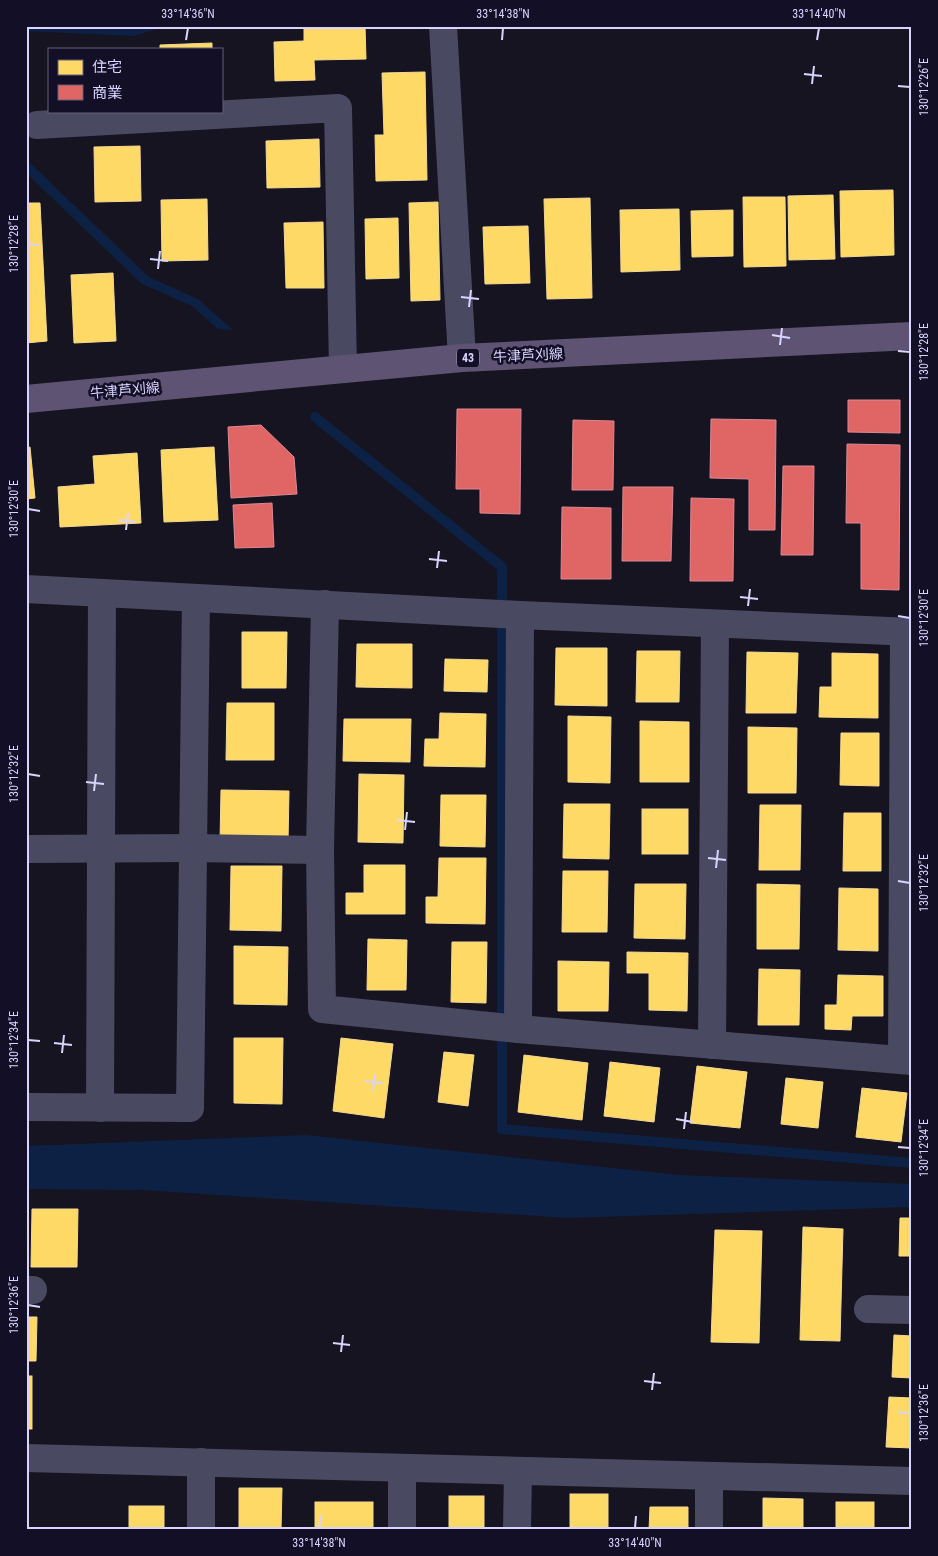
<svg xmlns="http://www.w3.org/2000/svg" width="938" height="1556" font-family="'Roboto Condensed','Noto Sans JP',sans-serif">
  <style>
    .water { fill: #0d2144 }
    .homes { fill: #ffd966; stroke: #f4d894 }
    .shops { fill: #e06666; stroke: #de8794 }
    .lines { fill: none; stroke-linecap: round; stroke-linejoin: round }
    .stream { stroke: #0d2144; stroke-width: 10 }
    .minor { stroke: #4a4962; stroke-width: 28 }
    .primary { stroke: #5e5373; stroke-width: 28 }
    .ticks { fill: none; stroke: #d9d4ff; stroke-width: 2 }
    .labels { text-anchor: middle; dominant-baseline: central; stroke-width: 5; stroke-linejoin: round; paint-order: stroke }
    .shield { fill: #130f26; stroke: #9e99be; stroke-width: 1 }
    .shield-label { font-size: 12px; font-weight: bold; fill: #d9d4ff }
    .street-label { font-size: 14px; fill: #d9d4ff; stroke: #130f26 }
    .neatline { fill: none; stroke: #d9d4ff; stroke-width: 2 }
    .ticks-label { font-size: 12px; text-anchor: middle; fill: #d9d4ff }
  </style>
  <rect width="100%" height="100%" fill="#161421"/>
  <g class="water">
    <path d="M 26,26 L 165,26 L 135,36 L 26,31 Z"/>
    <path d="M 26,159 L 149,277 L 198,299 L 233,330 L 218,329 L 192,306 L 142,284 L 26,173 Z"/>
    <path d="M 306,1135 L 679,1175 L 912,1184 L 912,1207 L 567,1218 L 143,1190 L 26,1189 L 26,1146 Z"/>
  </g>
  <g class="homes">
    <path d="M 304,26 L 365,26 L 366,59 L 314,60 L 315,80 L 275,81 L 274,42 L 304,41 Z"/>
    <path d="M 212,43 L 212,49 L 160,49 L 160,45 Z"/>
    <path d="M 425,72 L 427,180 L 376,181 L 375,135 L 384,135 L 382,73 Z"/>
    <path d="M 319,139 L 320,187 L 267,188 L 266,141 Z"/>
    <path d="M 140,146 L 141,201 L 95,202 L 94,147 Z"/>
    <path d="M 893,190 L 894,255 L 841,257 L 840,191 Z"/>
    <path d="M 833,195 L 835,259 L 789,260 L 788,196 Z"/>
    <path d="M 743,197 L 785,197 L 786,266 L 744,267 Z"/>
    <path d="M 590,198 L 592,298 L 547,299 L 544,199 Z"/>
    <path d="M 207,199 L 208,260 L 162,261 L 161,200 Z"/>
    <path d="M 438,202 L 440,300 L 411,301 L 409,203 Z"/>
    <path d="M 26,203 L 40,203 L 47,341 L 26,343 Z"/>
    <path d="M 679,209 L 680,270 L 621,272 L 620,210 Z"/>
    <path d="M 733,210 L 733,256 L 692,257 L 691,211 Z"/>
    <path d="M 398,218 L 399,278 L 366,279 L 365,219 Z"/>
    <path d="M 323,222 L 324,288 L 286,288 L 284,223 Z"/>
    <path d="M 528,226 L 530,283 L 485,284 L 483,227 Z"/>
    <path d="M 113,273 L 116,341 L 74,343 L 71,275 Z"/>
    <path d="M 30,447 L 35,498 L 26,499 L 26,448 Z"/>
    <path d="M 214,447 L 218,520 L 164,522 L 161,450 Z"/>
    <path d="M 137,453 L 141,523 L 60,527 L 58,487 L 95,484 L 93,456 Z"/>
    <path d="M 242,632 L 287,632 L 286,688 L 242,688 Z"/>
    <path d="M 357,644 L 412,644 L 412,688 L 356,687 Z"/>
    <path d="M 556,648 L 607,648 L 607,706 L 555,705 Z"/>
    <path d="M 637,651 L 680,651 L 679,702 L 636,702 Z"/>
    <path d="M 747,652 L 798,653 L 796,713 L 746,713 Z"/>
    <path d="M 832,653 L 878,654 L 878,718 L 819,717 L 820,687 L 832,687 Z"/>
    <path d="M 445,659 L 488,660 L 487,692 L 444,691 Z"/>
    <path d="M 227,703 L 274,703 L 274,760 L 226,760 Z"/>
    <path d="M 440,713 L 486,714 L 485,767 L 424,766 L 425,739 L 439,739 Z"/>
    <path d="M 568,716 L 611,717 L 610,783 L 568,782 Z"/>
    <path d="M 344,719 L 411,719 L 410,762 L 343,761 Z"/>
    <path d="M 640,721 L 689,722 L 689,782 L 640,782 Z"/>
    <path d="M 748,727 L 797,728 L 796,793 L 748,793 Z"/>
    <path d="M 841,733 L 879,733 L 879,786 L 840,785 Z"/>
    <path d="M 359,774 L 404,775 L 403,843 L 358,842 Z"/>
    <path d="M 221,790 L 289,791 L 288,842 L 220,841 Z"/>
    <path d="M 441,795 L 486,795 L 485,847 L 440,846 Z"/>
    <path d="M 564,804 L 610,804 L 609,859 L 563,858 Z"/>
    <path d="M 760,805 L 801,805 L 800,870 L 759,870 Z"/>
    <rect x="642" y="809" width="46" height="45"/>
    <path d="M 844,813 L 881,813 L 881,871 L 843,871 Z"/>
    <path d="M 439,858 L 486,858 L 485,924 L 426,923 L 426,897 L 438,897 Z"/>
    <path d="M 364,865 L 405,865 L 405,914 L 346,914 L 346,893 L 364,893 Z"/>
    <path d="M 231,866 L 282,866 L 281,931 L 230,930 Z"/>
    <path d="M 563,871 L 608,871 L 607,932 L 562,932 Z"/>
    <path d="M 635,884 L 686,884 L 685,939 L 634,938 Z"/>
    <path d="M 757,884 L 800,885 L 799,949 L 757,949 Z"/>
    <path d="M 839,888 L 878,889 L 878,951 L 838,950 Z"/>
    <path d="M 368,939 L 407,940 L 406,990 L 367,990 Z"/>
    <path d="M 452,942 L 487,942 L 486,1003 L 451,1002 Z"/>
    <path d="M 234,946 L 288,947 L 287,1005 L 234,1004 Z"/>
    <path d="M 627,952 L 688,953 L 687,1011 L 649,1010 L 649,973 L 627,973 Z"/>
    <path d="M 558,961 L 609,962 L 608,1011 L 558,1011 Z"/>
    <path d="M 759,969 L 800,970 L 799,1025 L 758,1025 Z"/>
    <path d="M 838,975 L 883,976 L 883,1016 L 852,1016 L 851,1030 L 825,1029 L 825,1005 L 837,1005 Z"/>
    <path d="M 234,1038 L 283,1038 L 282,1104 L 234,1103 Z"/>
    <path d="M 341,1038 L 393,1044 L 384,1118 L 333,1111 Z"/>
    <path d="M 444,1052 L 474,1055 L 468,1106 L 438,1102 Z"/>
    <path d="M 524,1055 L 588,1063 L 582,1120 L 518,1112 Z"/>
    <path d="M 610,1062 L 660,1068 L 654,1122 L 604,1116 Z"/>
    <path d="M 697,1066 L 747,1072 L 740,1128 L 690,1123 Z"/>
    <path d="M 786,1078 L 823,1082 L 818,1128 L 781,1124 Z"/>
    <path d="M 862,1088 L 907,1093 L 901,1142 L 856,1137 Z"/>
    <path d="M 32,1209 L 78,1209 L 77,1267 L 31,1267 Z"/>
    <path d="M 900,1218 L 912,1218 L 912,1256 L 899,1256 Z"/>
    <path d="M 803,1227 L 843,1229 L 840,1341 L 800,1340 Z"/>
    <path d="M 715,1230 L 762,1231 L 759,1343 L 711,1342 Z"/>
    <path d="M 26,1317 L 37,1317 L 36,1361 L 26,1361 Z"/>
    <path d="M 894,1335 L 912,1336 L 912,1378 L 892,1377 Z"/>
    <rect x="26" y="1376" width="6" height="53"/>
    <path d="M 889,1397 L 912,1398 L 912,1448 L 886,1447 Z"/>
    <path d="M 239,1488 L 282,1488 L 281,1530 L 239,1530 Z"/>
    <rect x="570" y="1494" width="38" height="36"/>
    <rect x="449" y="1496" width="35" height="34"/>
    <path d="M 763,1498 L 803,1499 L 803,1530 L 763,1530 Z"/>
    <rect x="315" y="1502" width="58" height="28"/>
    <rect x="836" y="1502" width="38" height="28"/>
    <rect x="129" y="1506" width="35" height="24"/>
    <path d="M 650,1507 L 688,1507 L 688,1530 L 649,1530 Z"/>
  </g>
  <g class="shops">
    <path d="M 848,400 L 900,400 L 900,433 L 848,432 Z"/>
    <path d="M 457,409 L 521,409 L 520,514 L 480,513 L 480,489 L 456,489 Z"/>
    <path d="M 711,419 L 776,420 L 775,530 L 749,530 L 749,479 L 710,478 Z"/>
    <path d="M 573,420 L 614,421 L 613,490 L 572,490 Z"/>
    <path d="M 261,425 L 294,457 L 297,494 L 231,498 L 228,427 Z"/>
    <path d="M 847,444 L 900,445 L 899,590 L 861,589 L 861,523 L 846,523 Z"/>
    <path d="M 783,466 L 814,466 L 813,555 L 781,555 Z"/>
    <path d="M 623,487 L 673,487 L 671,561 L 622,561 Z"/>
    <path d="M 691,498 L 734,499 L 733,581 L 690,581 Z"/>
    <path d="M 272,503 L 274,547 L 235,548 L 233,505 Z"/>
    <path d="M 562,507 L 611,508 L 611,579 L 561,579 Z"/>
  </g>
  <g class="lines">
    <path class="stream" d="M 315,417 L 502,567 L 502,1129 L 912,1163"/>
    <g class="minor">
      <path d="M 443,26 L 462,358"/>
      <path d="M 37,125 L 338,108 L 343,369"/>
      <path d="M 26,589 L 520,615 L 912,632"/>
      <path d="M 325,604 L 320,850 L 322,1009 L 518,1029 L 912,1061"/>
      <path d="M 26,849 L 193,848 L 320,850"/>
      <path d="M 518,1029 L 520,615"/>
      <path d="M 712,1045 L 715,624"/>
      <path d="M 902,1060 L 904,632"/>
      <path d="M 26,1107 L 190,1108 L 196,598"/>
      <path d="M 100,1108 L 102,593"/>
      <path d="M 26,1290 L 33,1290"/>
      <path d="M 868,1309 L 912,1310"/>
      <path d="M 26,1458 L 912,1481"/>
      <path d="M 402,1468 L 402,1530"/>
      <path d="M 709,1476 L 709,1530"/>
      <path d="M 201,1530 L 201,1462"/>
      <path d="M 517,1530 L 518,1471"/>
    </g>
    <path class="primary" d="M 26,399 L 462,358 L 912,336"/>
  </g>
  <path class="ticks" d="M 186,40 L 188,28M 502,40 L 503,28M 817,40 L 819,28M 804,74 L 822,76M 812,84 L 814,66M 898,86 L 910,87M 28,244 L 40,245M 150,259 L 168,261M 158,269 L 160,251M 461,297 L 479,299M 469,307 L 471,290M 772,335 L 790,338M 780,345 L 782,328M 898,351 L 910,352M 28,509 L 40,511M 118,520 L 136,522M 126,530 L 128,513M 429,559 L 447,561M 437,568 L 439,551M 740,597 L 758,599M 748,606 L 750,589M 898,616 L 910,618M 28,774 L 40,776M 86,782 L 104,784M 94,791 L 96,774M 397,820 L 415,822M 405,830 L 407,812M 708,858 L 726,860M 716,868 L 718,850M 898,881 L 910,883M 28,1040 L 40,1041M 54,1043 L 72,1045M 62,1053 L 64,1035M 365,1081 L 383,1083M 373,1091 L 375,1074M 676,1119 L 693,1122M 684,1129 L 686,1112M 898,1147 L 910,1148M 28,1305 L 40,1307M 333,1343 L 350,1345M 341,1352 L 343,1335M 644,1381 L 661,1383M 652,1390 L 654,1373M 898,1412 L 910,1413M 319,1528 L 321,1516M 635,1528 L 636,1516"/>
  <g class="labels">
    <rect class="shield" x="457" y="348.5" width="22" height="19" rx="4"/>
    <g class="shield-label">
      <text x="468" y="358">43</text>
    </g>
    <g class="street-label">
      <text transform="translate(528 355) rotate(-3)">牛津芦刈線</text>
      <text transform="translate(125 390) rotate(-5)">牛津芦刈線</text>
    </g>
  </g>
  <rect width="938" height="1556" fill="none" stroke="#130f26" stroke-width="55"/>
  <rect x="48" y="48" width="175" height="65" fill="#130f26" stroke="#625e7d"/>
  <rect x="58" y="60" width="25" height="15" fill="#ffd966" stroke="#625e7d"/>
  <text x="92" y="72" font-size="15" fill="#d9d4ff">住宅</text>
  <rect x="58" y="85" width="25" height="15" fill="#e06666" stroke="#625e7d"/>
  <text x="92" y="98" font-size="15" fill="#d9d4ff">商業</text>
  <rect x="28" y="28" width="882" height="1500" class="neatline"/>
  <g class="ticks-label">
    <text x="188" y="18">33°14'36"N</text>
    <text x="503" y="18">33°14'38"N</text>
    <text x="819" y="18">33°14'40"N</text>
    <text transform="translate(924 87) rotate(-90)" y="4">130°12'26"E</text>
    <text transform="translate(14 244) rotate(-90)" y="4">130°12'28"E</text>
    <text transform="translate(924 352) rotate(-90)" y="4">130°12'28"E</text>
    <text transform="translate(14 509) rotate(-90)" y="4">130°12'30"E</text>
    <text transform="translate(924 618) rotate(-90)" y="4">130°12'30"E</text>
    <text transform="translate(14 774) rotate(-90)" y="4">130°12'32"E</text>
    <text transform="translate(924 883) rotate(-90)" y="4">130°12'32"E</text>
    <text transform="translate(14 1040) rotate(-90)" y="4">130°12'34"E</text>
    <text transform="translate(924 1148) rotate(-90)" y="4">130°12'34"E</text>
    <text transform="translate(14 1305) rotate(-90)" y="4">130°12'36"E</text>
    <text transform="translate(924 1413) rotate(-90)" y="4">130°12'36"E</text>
    <text x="319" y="1547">33°14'38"N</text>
    <text x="635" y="1547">33°14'40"N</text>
  </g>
</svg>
